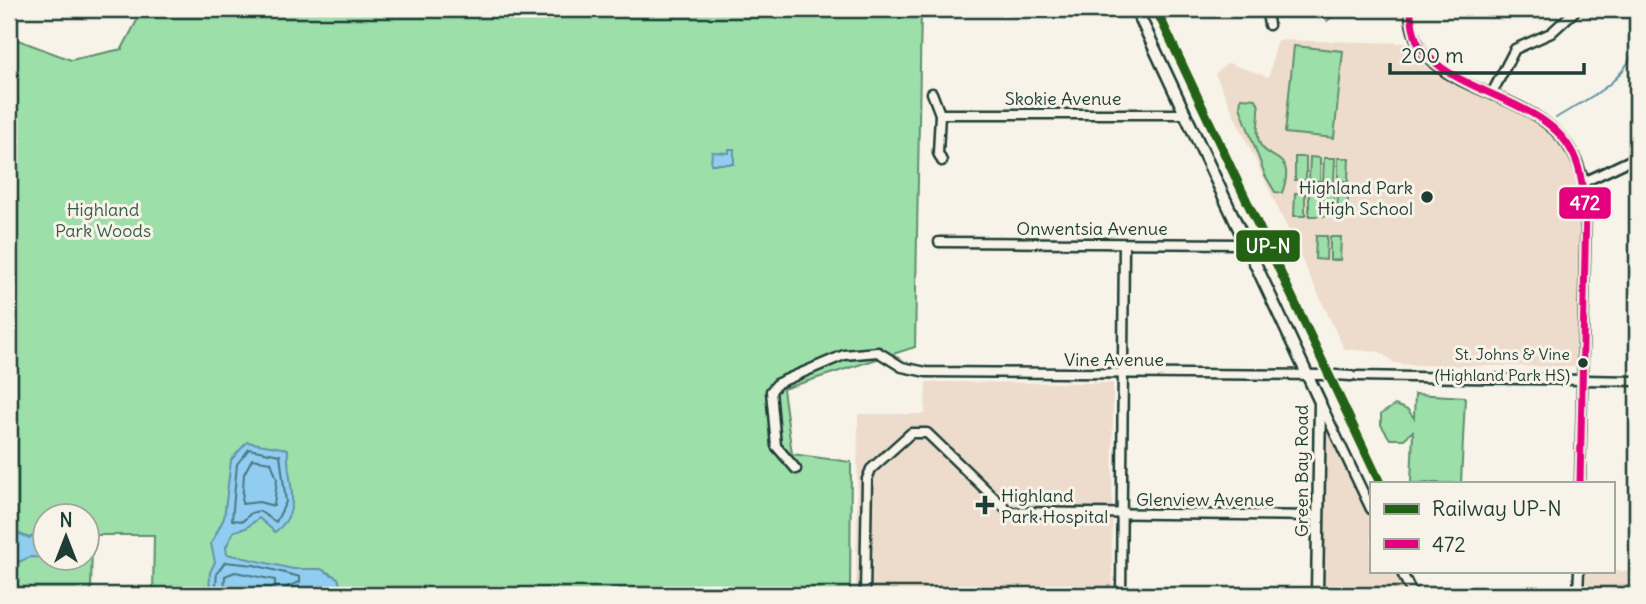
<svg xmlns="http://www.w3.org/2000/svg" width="1646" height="604" font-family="Delius,sans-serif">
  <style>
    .built { fill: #eddccb }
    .green { fill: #9ddfa9; stroke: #5e8e6e; stroke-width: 2; fill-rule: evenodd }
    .water { fill: #90cdf1; stroke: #6393a5; stroke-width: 2 }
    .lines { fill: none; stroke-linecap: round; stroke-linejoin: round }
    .shore { stroke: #4c7780; stroke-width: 2 }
    .stream { stroke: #6393a5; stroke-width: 2 }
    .minor-casing { stroke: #1f3d34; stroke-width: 13 }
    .major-casing { stroke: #1f3d34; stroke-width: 15 }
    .minor { stroke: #f7f3e8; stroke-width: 8 }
    .major { stroke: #f7f3e8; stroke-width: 10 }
    .bus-1-casing { stroke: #f7f3e8; stroke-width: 12 }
    .bus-1 { stroke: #e5007d; stroke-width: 7 }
    .rail-1-casing { stroke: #f7f3e8; stroke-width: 14 }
    .rail-1 { stroke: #236214; stroke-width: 9 }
    .poi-dot { fill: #1f3d34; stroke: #f7f3e8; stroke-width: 2.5 }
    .labels { text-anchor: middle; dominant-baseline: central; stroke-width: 6; stroke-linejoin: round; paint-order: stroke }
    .bus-label { font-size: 16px; fill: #1f3d34; stroke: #f7f3e8; text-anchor: end }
    .street-label { font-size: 18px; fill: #1f3d34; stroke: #f7f3e8 }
    .poi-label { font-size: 18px; fill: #1f3d34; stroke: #f7f3e8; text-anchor: end }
    .park-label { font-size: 18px; fill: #385d4b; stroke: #f7f3e8 }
    .line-badge { stroke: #f7f3e8; stroke-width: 2.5 }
    .badge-label { font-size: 19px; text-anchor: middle; font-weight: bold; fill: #fff }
  </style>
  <rect width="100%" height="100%" fill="#f7f3e8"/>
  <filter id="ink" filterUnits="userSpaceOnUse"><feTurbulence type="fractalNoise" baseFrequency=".0143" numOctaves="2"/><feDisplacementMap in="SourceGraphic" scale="14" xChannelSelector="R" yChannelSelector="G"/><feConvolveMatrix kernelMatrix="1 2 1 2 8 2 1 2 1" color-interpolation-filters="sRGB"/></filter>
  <g filter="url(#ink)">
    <g class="built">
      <path d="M 1277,40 L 1409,43 L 1425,66 L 1456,84 L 1529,116 L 1561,143 L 1577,173 L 1582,205 L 1577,367 L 1411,365 L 1395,363 L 1380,352 L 1344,349 L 1215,74 L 1228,63 L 1269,77 Z"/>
      <path d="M 926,382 L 1113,383 L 1112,595 L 856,595 L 858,414 L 925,414 Z"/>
      <path d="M 1327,427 L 1371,519 L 1371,571 L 1396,571 L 1408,595 L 1323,595 L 1323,429 Z"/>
      <rect x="1586" y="571" width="51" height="24"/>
    </g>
    <g class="green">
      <path d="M 9,9 L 13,38 L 71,60 L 122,49 L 143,9 L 921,9 L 915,347 L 783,389 L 792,454 L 851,462 L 850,595 L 153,595 L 154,535 L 92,535 L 91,595 L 9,595 ZM 46,516 L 88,516 L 88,558 L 46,558 Z"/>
      <path d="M 1294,46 L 1343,51 L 1334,138 L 1285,133 Z"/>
      <path d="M 1241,98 L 1256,99 C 1264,112 1253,129 1260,144 C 1268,162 1297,152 1282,193 L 1275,192 L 1265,175 L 1240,107 Z"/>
      <rect x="1295" y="157" width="11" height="23"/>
      <path d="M 1310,157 L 1320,158 L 1320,181 L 1309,180 Z"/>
      <path d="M 1324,158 L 1335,158 L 1334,181 L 1323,181 Z"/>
      <path d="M 1338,158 L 1349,158 L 1348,181 L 1338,181 Z"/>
      <path d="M 1295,193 L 1305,193 L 1305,216 L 1294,216 Z"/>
      <path d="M 1309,193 L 1320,193 L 1319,216 L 1309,216 Z"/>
      <rect x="1323" y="193" width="11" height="23"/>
      <path d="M 1338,193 L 1348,193 L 1348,217 L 1337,216 Z"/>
      <path d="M 1316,236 L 1327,236 L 1326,260 L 1315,259 Z"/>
      <path d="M 1330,237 L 1341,237 L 1340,260 L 1330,260 Z"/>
      <path d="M 1415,394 L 1465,397 L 1461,483 L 1411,483 L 1413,431 L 1404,439 L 1390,439 L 1381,425 L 1381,414 L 1395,405 L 1408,410 L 1414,418 Z"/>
    </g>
    <g class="water">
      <path d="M 729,149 L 734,149 L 734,164 L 711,164 L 712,152 L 729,153 Z"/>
      <path d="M 247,442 L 288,449 C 285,478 306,509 275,532 L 259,518 L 246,528 L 234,531 L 226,547 L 227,554 L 293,569 L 321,569 L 338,578 L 340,585 L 330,589 L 311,588 L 276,595 L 209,595 L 210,572 L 215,562 L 211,544 L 224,518 L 231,460 Z"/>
      <path d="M 9,529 L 29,538 L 38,533 L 45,535 L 45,558 L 30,557 L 19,562 L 9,558 Z"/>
    </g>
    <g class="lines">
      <g class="shore">
        <path d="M 249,449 L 280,455 L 286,502 L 276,522 L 259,511 L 251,513 L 243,521 L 232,520 L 237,464 Z"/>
        <path d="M 252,459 L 271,462 L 277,479 L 274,506 L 259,502 L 242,504 L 244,474 Z"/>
        <path d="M 215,595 L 217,573 L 225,562 L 254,565 L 300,577 L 300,582 L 287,587 L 284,595"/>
        <path d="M 224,595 L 225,576 L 235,572 L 275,580 L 275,595"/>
      </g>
      <g class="stream">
        <path d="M 1398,9 L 1406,11"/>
        <path d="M 1415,12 L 1421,9"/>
        <path d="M 1327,21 L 1342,9"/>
        <path d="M 1556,118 C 1584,100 1618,87 1632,55 L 1630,37 L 1637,27"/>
      </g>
      <g class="minor-casing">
        <g id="minor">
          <path d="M 1204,9 L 1262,10 L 1267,13 L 1269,25"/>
          <path d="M 1410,9 C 1410,117 1584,68 1586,208 L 1580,483"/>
          <path d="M 932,93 L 940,114 L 938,153 L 942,161"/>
          <path d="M 1492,93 L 1515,49 L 1551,33 L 1577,9"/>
          <path d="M 940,114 L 1186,114"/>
          <path d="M 1584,182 L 1637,157"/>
          <path d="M 939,242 L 1245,244"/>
          <path d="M 1336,375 L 1351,376"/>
          <path d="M 1358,376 L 1637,381"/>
          <path d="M 1321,404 L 1371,509"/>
          <path d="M 796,469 L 776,446 L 771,391 L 778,383 L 844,355 L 878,352 L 902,367 L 926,372 L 1326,375"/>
          <path d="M 1401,571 L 1413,595"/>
          <path d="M 865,595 L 867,479 L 871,469 L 911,433 L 927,433 L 1009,512 L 1317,516"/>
          <path d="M 1121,595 L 1124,244"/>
          <path d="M 1578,595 L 1579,571"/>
        </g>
      </g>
      <g class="major-casing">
        <path id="major" d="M 1136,9 L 1320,402 L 1317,595"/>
      </g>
      <use href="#minor" class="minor"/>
      <use href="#major" class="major"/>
      <g class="bus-1-casing">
        <path id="bus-1" d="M 1410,9 C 1412,20 1413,36 1419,45 C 1458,101 1556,95 1578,166 C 1582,179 1583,194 1586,208 L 1580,483"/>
      </g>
      <use href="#bus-1" class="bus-1"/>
      <g class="rail-1-casing">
        <path id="rail-1" d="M 1156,9 L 1380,483"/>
      </g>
      <use href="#rail-1" class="rail-1"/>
    </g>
  </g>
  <g class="poi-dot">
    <circle cx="1427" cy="197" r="7"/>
    <circle cx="1583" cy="363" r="6"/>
    <path d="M981.5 494.5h7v7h7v7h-7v7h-7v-7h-7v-7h7z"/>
  </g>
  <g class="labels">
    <g class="bus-label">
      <text x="1570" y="354">St. Johns &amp; Vine<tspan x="1570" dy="21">(Highland Park HS)</tspan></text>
    </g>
    <g class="street-label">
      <text x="1063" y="98">Skokie Avenue</text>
      <text x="1092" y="228">Onwentsia Avenue</text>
      <text x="1114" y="359">Vine Avenue</text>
      <text transform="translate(1301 471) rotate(-90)">Green Bay Road</text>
      <text x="1205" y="499">Glenview Avenue</text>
    </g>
    <g class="poi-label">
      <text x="1413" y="187">Highland Park<tspan x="1413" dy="21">High School</tspan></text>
      <text x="1001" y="495" text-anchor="start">Highland<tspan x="1001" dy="21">Park Hospital</tspan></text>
    </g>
    <g class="park-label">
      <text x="103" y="209">Highland<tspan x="103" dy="21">Park Woods</tspan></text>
    </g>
  </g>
  <g class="line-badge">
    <rect x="1558" y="186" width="54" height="34" rx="7" fill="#e5007d"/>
    <rect x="1235" y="229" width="66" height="34" rx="7" fill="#236214"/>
  </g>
  <g class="badge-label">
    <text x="1585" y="210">472</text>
    <text x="1268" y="253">UP-N</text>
  </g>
  <rect width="1646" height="604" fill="none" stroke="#f7f3e8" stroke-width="35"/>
  <rect x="18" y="18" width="1611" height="569" fill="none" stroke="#1f3d34" stroke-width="2.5" filter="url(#ink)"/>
  <rect x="1370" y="482" width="245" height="91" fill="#f7f3e8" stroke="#a1aaa0" stroke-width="2"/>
  <rect x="1384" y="504" width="35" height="10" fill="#236214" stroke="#a1aaa0" stroke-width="2"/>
  <text x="1432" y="516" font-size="21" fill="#1f3d34">Railway UP-N</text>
  <rect x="1384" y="539" width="35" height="10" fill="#e5007d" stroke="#a1aaa0" stroke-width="2"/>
  <text x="1432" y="552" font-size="21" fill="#1f3d34">472</text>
  <g transform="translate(66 537)"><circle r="33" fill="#f7f3e8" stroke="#a1aaa0" stroke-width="2"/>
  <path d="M0-5L12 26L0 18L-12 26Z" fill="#1f3d34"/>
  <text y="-10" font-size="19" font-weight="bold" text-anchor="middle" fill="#1f3d34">N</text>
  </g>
  <path d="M1390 63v10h194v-10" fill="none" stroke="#1f3d34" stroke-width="3.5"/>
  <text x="1401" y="63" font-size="21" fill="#1f3d34" stroke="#f7f3e8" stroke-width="5" paint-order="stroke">200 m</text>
</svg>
